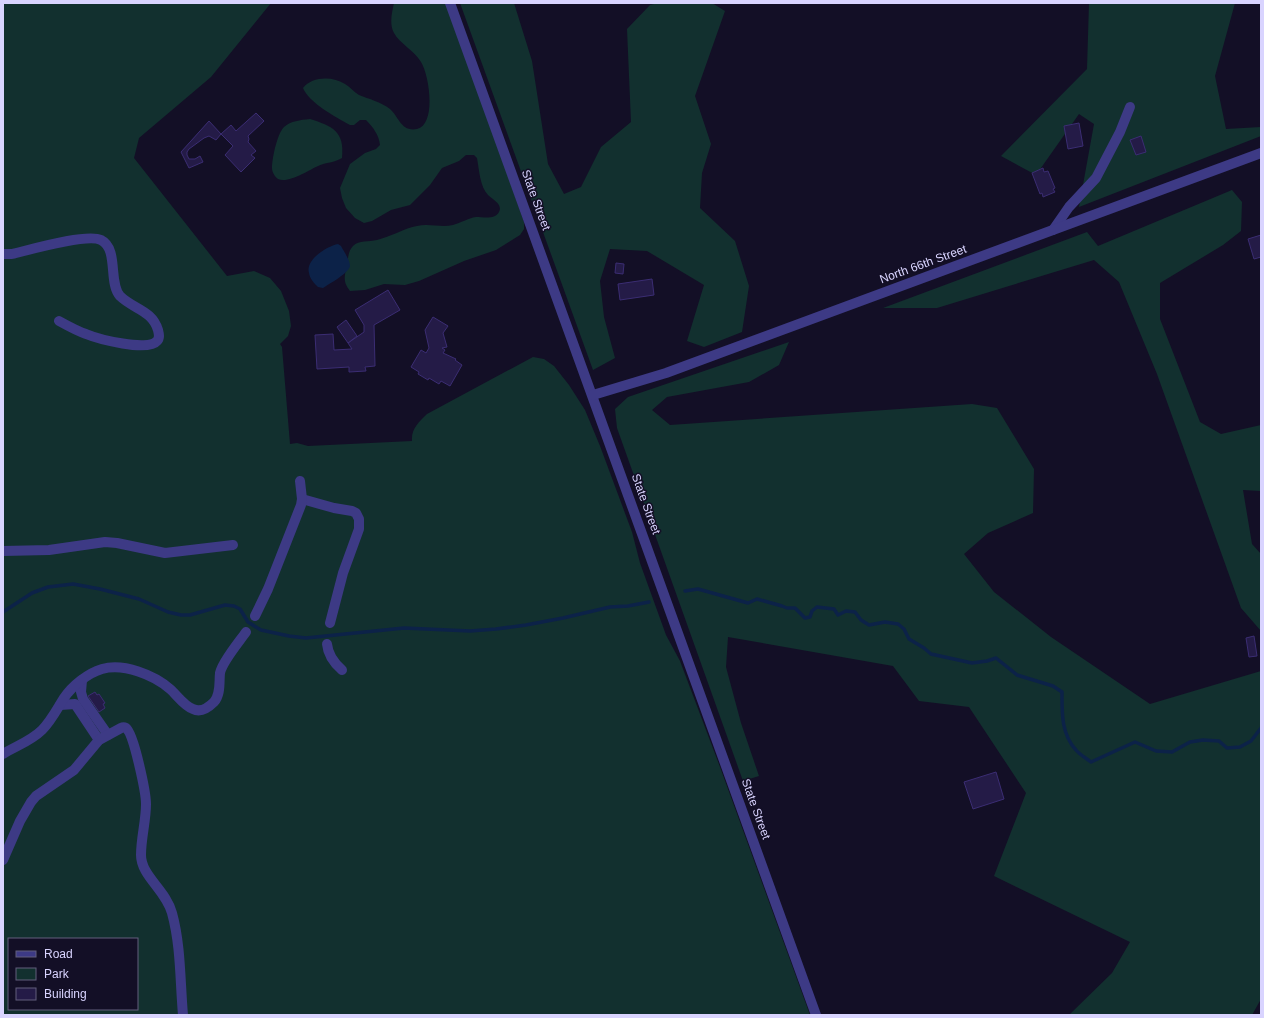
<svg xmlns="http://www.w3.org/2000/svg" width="1264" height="1018" font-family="Arial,sans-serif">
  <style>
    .green { fill: #12302f; fill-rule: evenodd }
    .water { fill: #0c2248 }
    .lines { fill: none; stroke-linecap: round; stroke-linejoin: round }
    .stream { stroke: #0c2248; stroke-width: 3.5 }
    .building { fill: #241b47; stroke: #3b2d73 }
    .minor { stroke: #3d3a85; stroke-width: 10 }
    .labels { text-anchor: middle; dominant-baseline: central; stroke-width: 3; stroke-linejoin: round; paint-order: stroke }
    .street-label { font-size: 12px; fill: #d9d4ff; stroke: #130f26 }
  </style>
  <rect width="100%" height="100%" fill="#130f26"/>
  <g class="green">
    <path d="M 3,3 L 271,3 L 211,77 L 139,138 L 134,158 L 227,276 L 254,271 L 270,278 L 281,291 L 289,311 L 291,326 L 288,336 L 280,344 L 282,347 L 290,444 L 297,443 L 308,446 L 412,441 C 411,429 419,422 427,414 L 533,357 L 544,359 L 554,366 L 569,385 L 585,410 L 600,446 L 632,532 L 640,563 L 666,635 L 680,661 L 720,767 L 810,1015 L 3,1015 ZM 9,939 L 137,939 L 137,1009 L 9,1009 Z"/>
    <path d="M 394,3 L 448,3 L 524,222 L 524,229 L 520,235 L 496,250 L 464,261 L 419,281 L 405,285 L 384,284 L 365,290 L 350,291 C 343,282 344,277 347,266 C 348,259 348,251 353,246 C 359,240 369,242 377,240 C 390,237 405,228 417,226 C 429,223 441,228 453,225 C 461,223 468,218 476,217 C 483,217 495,220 499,212 C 503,204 493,200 488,195 C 480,187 479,169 477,158 L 474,155 L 466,155 L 459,161 L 442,168 L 430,185 L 410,205 L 391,210 L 372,221 L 364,223 L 355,218 L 346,208 L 342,198 L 340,188 L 350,164 L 365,153 L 376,149 L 380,145 C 379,135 373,127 366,120 L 360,120 L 354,125 L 350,125 C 336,117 309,103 303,88 C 312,76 333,76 345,84 C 350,87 354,92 359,95 C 369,99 381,102 390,109 C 399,117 401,132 417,129 C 437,124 429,74 421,62 C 414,50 400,44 394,33 C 389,24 392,12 394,3 Z"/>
    <path d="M 460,3 L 514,3 L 532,61 L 548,164 L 564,194 L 581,187 L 601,147 L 631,122 L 627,29 L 650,5 L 658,3 L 712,3 L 725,11 L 695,96 L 711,144 L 702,173 L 700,208 L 735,241 L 749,286 L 742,332 L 704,347 L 687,341 L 704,285 L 647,251 L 610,249 L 600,281 L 604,317 L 615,358 L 593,370 Z"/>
    <path d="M 1089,3 L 1235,3 L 1215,76 L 1226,129 L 1261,127 L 1261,136 L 1079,207 L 1094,124 L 1079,114 L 1036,175 L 1001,156 L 1087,69 Z"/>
    <path d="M 310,119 C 332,126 345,131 342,158 C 334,163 326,162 318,166 C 309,170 288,184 278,179 C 275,177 272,172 272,168 C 272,159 277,134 284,127 C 291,121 300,120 310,119 Z"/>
    <path d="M 1232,190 L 1242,202 L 1241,231 L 1223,245 L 1160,283 L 1160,319 L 1200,422 L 1221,434 L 1261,425 L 1261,491 L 1243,490 L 1252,544 L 1261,554 L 1261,631 L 1241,608 L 1157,374 L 1119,282 L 1094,260 L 937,308 L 883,308 L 1087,232 L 1098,246 Z"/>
    <path d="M 789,342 L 779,365 L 749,382 L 667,397 L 652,410 L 670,425 L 972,404 L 997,408 L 1034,469 L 1033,513 L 988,533 L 964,554 L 994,592 L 1051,637 L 1150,704 L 1261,671 L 1261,999 L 1252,1015 L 1069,1015 L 1112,973 L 1130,942 L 994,876 L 1026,793 L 969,707 L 919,701 L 893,666 L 728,637 L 726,667 L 741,723 L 759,776 L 743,781 L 617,428 L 615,409 L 628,397 Z"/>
  </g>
  <path class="water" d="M 338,244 L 341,246 C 343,250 350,260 350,266 C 349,273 329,284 323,288 L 318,287 C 314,283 310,279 309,273 C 305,260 327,246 338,244 Z"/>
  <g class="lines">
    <g class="stream">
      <path d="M 685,591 L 698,589 L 748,603 L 757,599 L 782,606 L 787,608 L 795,608 L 805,618 L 810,617 L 812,611 L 817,607 L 834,609 L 838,615 L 846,611 L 855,612 L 861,620 L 869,625 L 885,622 L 898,624 L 904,629 L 909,639 L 924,648 L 931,654 L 972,663 L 987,661 L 996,658 L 1017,675 L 1053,686 L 1062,692 C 1062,712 1061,734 1076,750 C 1080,755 1086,758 1091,762 L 1135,742 L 1156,751 L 1172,752 L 1190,742 L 1203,740 L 1219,741 L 1227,748 L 1240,747 L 1251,741 L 1261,728"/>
      <path d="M 3,612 L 32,593 L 48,587 L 73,584 L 100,589 L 139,599 L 168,612 L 181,615 L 190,615 L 225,605 L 234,606 L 240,609 L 248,622 L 261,630 L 289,636 L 306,638 L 404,628 L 470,631 L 496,629 L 526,625 L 563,618 L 610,607 L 628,606 L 649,602"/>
    </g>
  </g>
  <g class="building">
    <path d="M 256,113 L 264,121 L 248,136 L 249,139 L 248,142 L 256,151 L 251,155 L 255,158 L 241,172 L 225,155 L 233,146 L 221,134 L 231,125 L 236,131 Z"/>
    <path d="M 209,121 L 221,134 L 216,140 L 209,136 L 204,138 L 189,149 L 187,152 L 187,155 L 189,159 L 195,159 L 200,156 L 203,162 L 189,168 L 181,152 Z"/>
    <path d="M 1079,123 L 1083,146 L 1068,149 L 1064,126 Z"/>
    <path d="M 1141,136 L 1146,152 L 1136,155 L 1130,140 Z"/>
    <path d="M 1043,168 L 1044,172 L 1048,171 L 1055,188 L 1053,189 L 1055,192 L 1043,197 L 1042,193 L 1040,194 L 1032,173 Z"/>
    <path d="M 1261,235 L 1261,257 L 1254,259 L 1248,239 Z"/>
    <path d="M 616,263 L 624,264 L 623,274 L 615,273 Z"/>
    <path d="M 652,279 L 654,295 L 620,300 L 618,284 Z"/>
    <path d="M 388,290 L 400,310 L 374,325 L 375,366 L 365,367 L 366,371 L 349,372 L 349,367 L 317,369 L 315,335 L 333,334 L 334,350 L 352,349 L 348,343 L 364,332 L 364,325 L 355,310 Z"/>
    <path d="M 433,317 L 448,326 L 443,333 L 447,347 L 442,348 L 445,350 L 443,353 L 456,359 L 455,360 L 462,365 L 450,386 L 441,381 L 439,384 L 429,378 L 428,380 L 418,374 L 419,372 L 411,367 L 421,350 L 426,353 L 429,348 L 425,330 Z"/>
    <path d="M 346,320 L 357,336 L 348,343 L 337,327 Z"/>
    <path d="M 1254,636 L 1257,656 L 1249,657 L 1246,638 Z"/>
    <path d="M 95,692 L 97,695 L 99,694 L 105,703 L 103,704 L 105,708 L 99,712 L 88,696 Z"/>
    <path d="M 996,772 L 1004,799 L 973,809 L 964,782 Z"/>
  </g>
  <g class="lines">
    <g class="minor">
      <path d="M 450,3 L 816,1015"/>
      <path d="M 1053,230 L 1069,207 L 1096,178 L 1120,132 L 1130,107"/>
      <path d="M 3,254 L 12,254 C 29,250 87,233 101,240 C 119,249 108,283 120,296 C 133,309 152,310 158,330 C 159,334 160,338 157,341 C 148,352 98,339 86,334 C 77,331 68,326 59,321"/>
      <path d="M 593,395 L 666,373 L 1261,153"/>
      <path d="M 302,499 L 334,508 L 352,511 L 356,513 L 359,519 L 359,529 L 343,573 L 330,623"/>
      <path d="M 3,551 L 49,550 L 105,542 L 117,543 L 165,553 L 233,545"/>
      <path d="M 255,616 L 268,589 L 301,505 L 302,499 L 300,481"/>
      <path d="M 327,644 C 328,655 334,663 342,670"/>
      <path d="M 82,680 L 81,692 L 83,699 L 108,735"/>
      <path d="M 60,705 L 75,704 L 99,740"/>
      <path d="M 3,754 C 16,746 31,741 42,730 C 51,721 57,709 64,698 C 72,686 88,673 102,669 C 124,663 154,675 170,689 C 177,695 184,706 193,709 C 201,713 208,708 214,702 C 221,694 219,682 220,673 C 222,662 239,642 246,632"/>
      <path d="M 3,860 L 20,821 L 31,802 L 36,796 L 74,770 L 99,740 L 121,728 C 123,727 124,727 126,728 C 134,734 146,793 146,804 C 146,821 141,838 141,855 C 141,876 166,890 172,913 C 181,946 180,981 183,1015"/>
    </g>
  </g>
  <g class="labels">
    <g class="street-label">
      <text transform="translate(536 200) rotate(70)">State Street</text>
      <text transform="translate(923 264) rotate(-20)">North 66th Street</text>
      <text transform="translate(646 504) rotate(70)">State Street</text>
      <text transform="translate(756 809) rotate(70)">State Street</text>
    </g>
  </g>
  <rect width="1264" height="1018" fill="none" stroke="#d9d4ff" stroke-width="8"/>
  <rect x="8" y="938" width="130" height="72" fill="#130f26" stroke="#625e7d"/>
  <rect x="16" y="951" width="20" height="6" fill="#3d3a85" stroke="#625e7d"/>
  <text x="44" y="958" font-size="12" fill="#d9d4ff">Road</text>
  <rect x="16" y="968" width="20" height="12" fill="#12302f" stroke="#625e7d"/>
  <text x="44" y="978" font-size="12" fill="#d9d4ff">Park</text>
  <rect x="16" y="988" width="20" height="12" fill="#241b47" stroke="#625e7d"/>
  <text x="44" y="998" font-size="12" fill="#d9d4ff">Building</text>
</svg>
